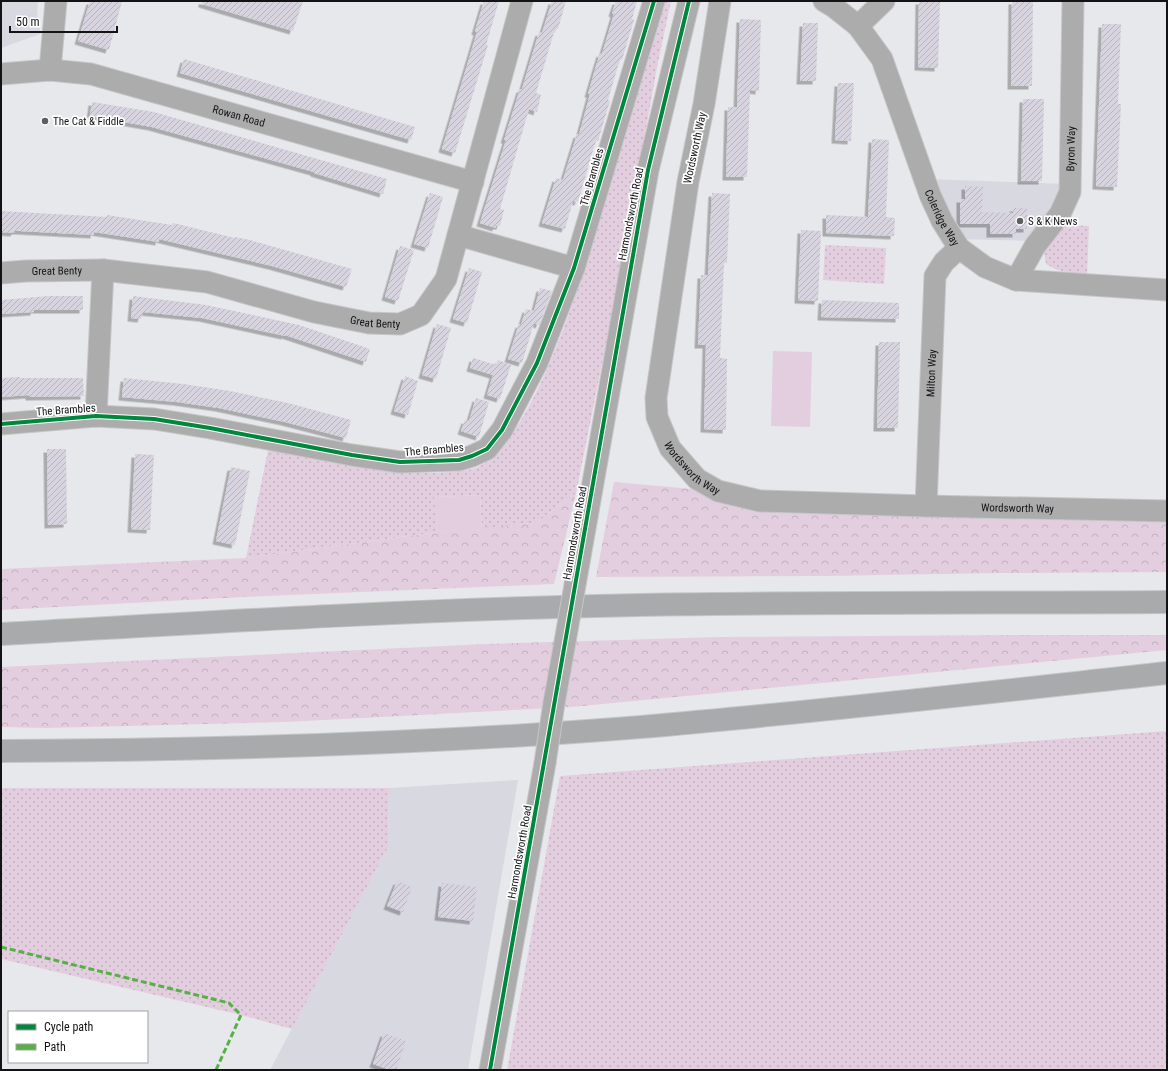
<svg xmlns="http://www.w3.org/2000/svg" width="1168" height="1071" font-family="'Roboto Condensed',sans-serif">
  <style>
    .built { fill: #d7d8e0 }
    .grass { fill: url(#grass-dots) }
    .forest { fill: url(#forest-crowns) }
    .pitch { fill: #e3cee0 }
    .building { fill: url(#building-hatch); filter: url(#shadow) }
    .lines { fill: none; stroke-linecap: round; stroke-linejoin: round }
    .minor-casing { stroke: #c6c6c8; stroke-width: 23 }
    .highway-casing { stroke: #c6c6c8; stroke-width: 24 }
    .minor { stroke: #acacad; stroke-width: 21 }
    .highway { stroke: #a9aaab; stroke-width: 22 }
    .minor-bridge-casing { stroke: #c6c6c8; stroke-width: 23; stroke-linecap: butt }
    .minor-bridge { stroke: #acacad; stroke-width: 21 }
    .quiet { stroke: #55b144; stroke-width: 3; stroke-dasharray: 6 3; stroke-linecap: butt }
    .cycleway-casing { stroke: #fff; stroke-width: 6 }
    .cycleway { stroke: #00873e; stroke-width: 4 }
    .poi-dot { fill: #5d5e60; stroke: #fff; stroke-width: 1.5 }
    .labels { text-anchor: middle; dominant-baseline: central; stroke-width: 3.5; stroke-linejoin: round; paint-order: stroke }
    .street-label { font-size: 11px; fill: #131315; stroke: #fff }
    .poi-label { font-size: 11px; fill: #131315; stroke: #fff; text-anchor: start }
  </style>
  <defs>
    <pattern id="grass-dots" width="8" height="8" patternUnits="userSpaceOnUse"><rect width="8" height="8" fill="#e3cee0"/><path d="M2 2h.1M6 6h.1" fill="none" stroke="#c2b0bf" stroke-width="1.8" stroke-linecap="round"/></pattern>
    <pattern id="forest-crowns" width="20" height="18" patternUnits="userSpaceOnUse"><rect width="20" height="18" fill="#e3cee0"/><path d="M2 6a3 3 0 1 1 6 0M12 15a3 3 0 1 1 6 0" fill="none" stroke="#c2b0bf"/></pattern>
    <pattern id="building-hatch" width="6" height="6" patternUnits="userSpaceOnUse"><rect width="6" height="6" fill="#d7d3df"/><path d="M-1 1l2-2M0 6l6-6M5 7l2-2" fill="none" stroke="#b8b4be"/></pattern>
    <filter id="shadow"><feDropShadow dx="-3.5" dy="3.5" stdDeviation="0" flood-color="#0004"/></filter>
  </defs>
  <rect width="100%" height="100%" fill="#e7e8eb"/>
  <g class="built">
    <path d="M 1,1 L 38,1 L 37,16 L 40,21 L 40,34 L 1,48 Z"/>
    <path d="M 927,179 L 1067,184 L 1034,241 L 957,239 Z"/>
    <path d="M 518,780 L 468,1070 L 270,1070 L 388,847 L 389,788 Z"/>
  </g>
  <g class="grass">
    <path d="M 663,1 L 671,1 L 657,67 L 622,264 L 576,493 L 536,523 L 482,529 L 480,495 L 435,497 L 437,532 L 246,558 L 268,450 C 323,460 377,474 433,473 C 446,472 460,472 472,469 C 539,451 600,218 619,154 C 634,103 649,52 663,1 Z"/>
    <path d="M 1065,225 L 1089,226 L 1087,276 L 1057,270 L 1046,264 L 1044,252 Z"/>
    <path d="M 825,245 L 886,248 L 884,284 L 823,280 Z"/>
    <path d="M 1167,731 L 1167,1070 L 507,1070 L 560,776 Z"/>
    <path d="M 1,788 L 389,788 L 388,847 L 292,1029 L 241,1015 L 1,959 Z"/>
  </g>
  <g class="forest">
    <path d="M 614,482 L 692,489 L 719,495 L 1167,516 L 1167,572 L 1000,573 L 828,576 L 596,577 Z"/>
    <path d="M 576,493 L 554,584 L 244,597 L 1,610 L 1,569 L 246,558 L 437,532 L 536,523 Z"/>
    <path d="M 1016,635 L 1167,635 L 1167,650 L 572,707 L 287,722 L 45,728 L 1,727 L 1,667 L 486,644 L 719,637 Z"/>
  </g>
  <g class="pitch">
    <path d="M 773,351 L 812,352 L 810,427 L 771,426 Z"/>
    <path d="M 480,495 L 482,529 L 437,532 L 434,497 Z"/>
  </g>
  <g class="building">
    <path d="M 90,1 L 122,1 L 109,50 L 78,41 Z"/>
    <path d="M 202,1 L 303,1 L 293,31 L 202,4 Z"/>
    <path d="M 484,1 L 499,1 L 486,45 L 488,45 L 455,153 L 442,149 L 477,32 L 475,31 Z"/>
    <path d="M 552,1 L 566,1 L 558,29 L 555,29 L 536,93 L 541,95 L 537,112 L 529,109 L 500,209 L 504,210 L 500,226 L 496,226 L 496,228 L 480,223 L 506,140 L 504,140 L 520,89 L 522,89 L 539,32 L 542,33 Z"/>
    <path d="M 616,1 L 637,1 L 632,19 L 634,20 L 622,60 L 620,59 L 608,100 L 610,101 L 598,141 L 596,140 L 578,202 L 573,201 L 565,229 L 542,223 L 556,178 L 563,180 L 577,134 L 579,135 L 590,94 L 588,94 L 594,73 L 600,53 L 602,54 L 614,14 L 612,13 Z"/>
    <path d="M 919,1 L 940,1 L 938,68 L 918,67 Z"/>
    <path d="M 1012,1 L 1033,1 L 1032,86 L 1011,86 Z"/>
    <path d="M 740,19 L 761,20 L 759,91 L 750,90 L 747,177 L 726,177 L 728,107 L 737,107 Z"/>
    <path d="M 803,23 L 818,23 L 816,81 L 800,81 Z"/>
    <path d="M 1102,24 L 1121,24 L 1118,104 L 1121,104 L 1117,187 L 1096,186 Z"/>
    <path d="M 184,59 L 415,127 L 411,140 L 180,73 Z"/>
    <path d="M 838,83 L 854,83 L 851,141 L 835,140 Z"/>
    <path d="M 1023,99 L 1044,99 L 1042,181 L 1021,181 Z"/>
    <path d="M 92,102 L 154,112 L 387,179 L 383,194 L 314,173 L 314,172 L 152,127 L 90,116 Z"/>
    <path d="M 872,139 L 889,140 L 886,217 L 895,218 L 894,236 L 826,233 L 826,215 L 868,217 Z"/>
    <path d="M 965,186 L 983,187 L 982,212 L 1013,213 L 1013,208 L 1027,208 L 1027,229 L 1016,229 L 1016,234 L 990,234 L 990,224 L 960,224 L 960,199 L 965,199 Z"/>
    <path d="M 430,193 L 443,197 L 428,248 L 414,244 Z"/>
    <path d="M 712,193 L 730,194 L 727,263 L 724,263 L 720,358 L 727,359 L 726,430 L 704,429 L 706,345 L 698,345 L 701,275 L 708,275 Z"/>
    <path d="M 1,211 L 107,217 L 107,215 L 172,225 L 173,223 L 235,238 L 235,237 L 250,240 L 352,269 L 346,287 L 272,266 L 159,239 L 159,242 L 94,232 L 94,235 L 20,231 L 15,231 L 14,233 L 1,232 Z"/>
    <path d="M 801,230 L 821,231 L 818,301 L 798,300 Z"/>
    <path d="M 400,246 L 414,250 L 398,301 L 385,297 Z"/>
    <path d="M 469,268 L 482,272 L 467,323 L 453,319 Z"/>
    <path d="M 540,288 L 552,291 L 539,325 L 534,323 L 522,363 L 508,359 L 519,324 L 521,325 L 526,309 L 534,311 Z"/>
    <path d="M 49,296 L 83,296 L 83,310 L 34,310 L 34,312 L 1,314 L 1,300 Z"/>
    <path d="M 133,296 L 206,305 L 299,325 L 370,349 L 366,362 L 285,335 L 285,336 L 202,318 L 143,312 L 141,319 L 131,318 Z"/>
    <path d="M 822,300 L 899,303 L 899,319 L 821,317 Z"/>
    <path d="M 437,324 L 451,328 L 436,379 L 422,375 Z"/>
    <path d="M 879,342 L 900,342 L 898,428 L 877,428 Z"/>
    <path d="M 473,358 L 496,365 L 498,360 L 511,365 L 500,399 L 487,395 L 493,375 L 470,368 Z"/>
    <path d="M 405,376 L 418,381 L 408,415 L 394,411 Z"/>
    <path d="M 20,377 L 20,378 L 83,378 L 84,396 L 29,397 L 29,395 L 1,397 L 1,378 Z"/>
    <path d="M 124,378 L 183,384 L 230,391 L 288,403 L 351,420 L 346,438 L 285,422 L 219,408 L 177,402 L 122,397 Z"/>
    <path d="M 476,398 L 489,402 L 479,437 L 461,431 L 465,420 L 469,421 Z"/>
    <path d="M 47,449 L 66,449 L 67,524 L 48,525 Z"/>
    <path d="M 135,454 L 154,455 L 150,530 L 131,529 Z"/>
    <path d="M 231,467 L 250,471 L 235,545 L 216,541 Z"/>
    <path d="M 397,881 L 412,887 L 403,912 L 387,906 Z"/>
    <path d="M 442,883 L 477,887 L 473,921 L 438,917 Z"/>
    <path d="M 384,1033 L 406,1041 L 396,1070 L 390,1070 L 373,1064 Z"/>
  </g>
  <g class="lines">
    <g class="minor-casing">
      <g id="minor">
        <path id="s1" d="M 720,1 L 704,104 L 688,182 L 656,398 L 657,417 L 670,448 L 697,479 L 718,491 L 760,501 L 926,506 L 1167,511"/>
        <path id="s2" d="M 824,1 L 834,7 L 858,26 L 882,59 L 930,195 L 942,221 L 959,248 L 985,267 L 1016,280 L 1167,290"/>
        <path d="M 858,26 L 884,1"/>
        <path d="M 50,70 L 56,1"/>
        <path id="s3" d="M 1,74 L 50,70 L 91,74 L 473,182"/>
        <path d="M 458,235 L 574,268"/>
        <path id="s4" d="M 1,273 L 26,271 L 103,270 L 207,282 L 314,312 L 369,323 L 400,324 L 421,315 L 446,279 L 522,1"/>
        <path id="s5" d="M 1016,280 L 1035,246 L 1060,214 L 1070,192 L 1073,1"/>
        <path d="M 96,416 L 103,270"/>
        <path d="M 1,424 L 96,416 L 154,419 L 210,428 L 352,455 L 400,462 L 459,460 L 472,456 L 487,449 L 502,430 L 537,363 L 574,268 L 654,1"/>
        <path id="s6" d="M 926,506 L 935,276 L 944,262 L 959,248"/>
        <path d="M 587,517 L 648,170 L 689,1"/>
        <path d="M 554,703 L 560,670"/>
        <path d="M 490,1070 L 545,763"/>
      </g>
    </g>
    <g class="highway-casing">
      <g id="highway">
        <path d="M 1,634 C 214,622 426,609 639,605 C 815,602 991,603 1167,602"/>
        <path d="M 1,751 C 214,750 428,744 641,727 C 817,712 992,692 1167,673"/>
      </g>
    </g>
    <use href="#minor" class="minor"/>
    <use href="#highway" class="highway"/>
    <g class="minor-bridge-casing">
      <g id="minor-bridge">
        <path d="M 560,670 L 587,517"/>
        <path d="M 545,763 L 554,703"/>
      </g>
    </g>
    <use href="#minor-bridge" class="minor-bridge"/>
    <path class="quiet" d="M 1,947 L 229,1003 L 241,1015 L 216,1070"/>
    <g class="cycleway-casing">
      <g id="cycleway">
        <path d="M 1,424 L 96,416 L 154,419 L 210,428 L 352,455 L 400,462 L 459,460 L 472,456 L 487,449 L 502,430 L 537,363 L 574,268 L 654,1"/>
        <path d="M 490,1070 L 648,170 L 689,1"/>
      </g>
    </g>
    <use href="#cycleway" class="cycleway"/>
  </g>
  <g class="poi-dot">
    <circle cx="45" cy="121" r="4"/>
    <circle cx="1020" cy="221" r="4"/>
  </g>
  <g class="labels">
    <g class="street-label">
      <text stroke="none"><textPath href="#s3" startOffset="244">Rowan Road</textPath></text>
      <text transform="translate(695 148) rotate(-78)">Wordsworth Way</text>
      <text stroke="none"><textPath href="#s5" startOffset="147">Byron Way</textPath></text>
      <text transform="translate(592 177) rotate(-74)">The Brambles</text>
      <text transform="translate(631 214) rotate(-79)">Harmondsworth Road</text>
      <text stroke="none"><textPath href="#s2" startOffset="253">Coleridge Way</textPath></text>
      <text stroke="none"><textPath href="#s4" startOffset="56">Great Benty</textPath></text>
      <text stroke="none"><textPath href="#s4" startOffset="380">Great Benty</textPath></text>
      <text stroke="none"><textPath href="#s6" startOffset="133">Milton Way</textPath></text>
      <text transform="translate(66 410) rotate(-4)">The Brambles</text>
      <text transform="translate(434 450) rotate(-5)">The Brambles</text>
      <text stroke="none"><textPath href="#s1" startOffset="485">Wordsworth Way</textPath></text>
      <text stroke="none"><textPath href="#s1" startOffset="821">Wordsworth Way</textPath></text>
      <text transform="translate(575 533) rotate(-80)">Harmondsworth Road</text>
      <text transform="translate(520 852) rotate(-80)">Harmondsworth Road</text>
    </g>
    <g class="poi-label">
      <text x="53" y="121">The Cat &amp; Fiddle</text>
      <text x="1028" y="221">S &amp; K News</text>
    </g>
  </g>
  <rect width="1168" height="1071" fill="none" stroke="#131315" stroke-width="4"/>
  <rect x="8" y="1011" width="140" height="52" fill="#ffffff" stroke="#a1a1a1"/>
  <rect x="16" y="1024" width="20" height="6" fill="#00873e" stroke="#a1a1a1"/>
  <text x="44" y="1031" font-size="12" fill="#131315">Cycle path</text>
  <rect x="16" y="1044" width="20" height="6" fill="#55b144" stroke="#a1a1a1"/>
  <text x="44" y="1051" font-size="12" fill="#131315">Path</text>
  <path d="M10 26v6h107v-6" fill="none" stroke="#131315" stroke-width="2"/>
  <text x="16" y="26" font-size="12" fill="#131315" stroke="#ffffff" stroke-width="3" paint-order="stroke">50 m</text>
</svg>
